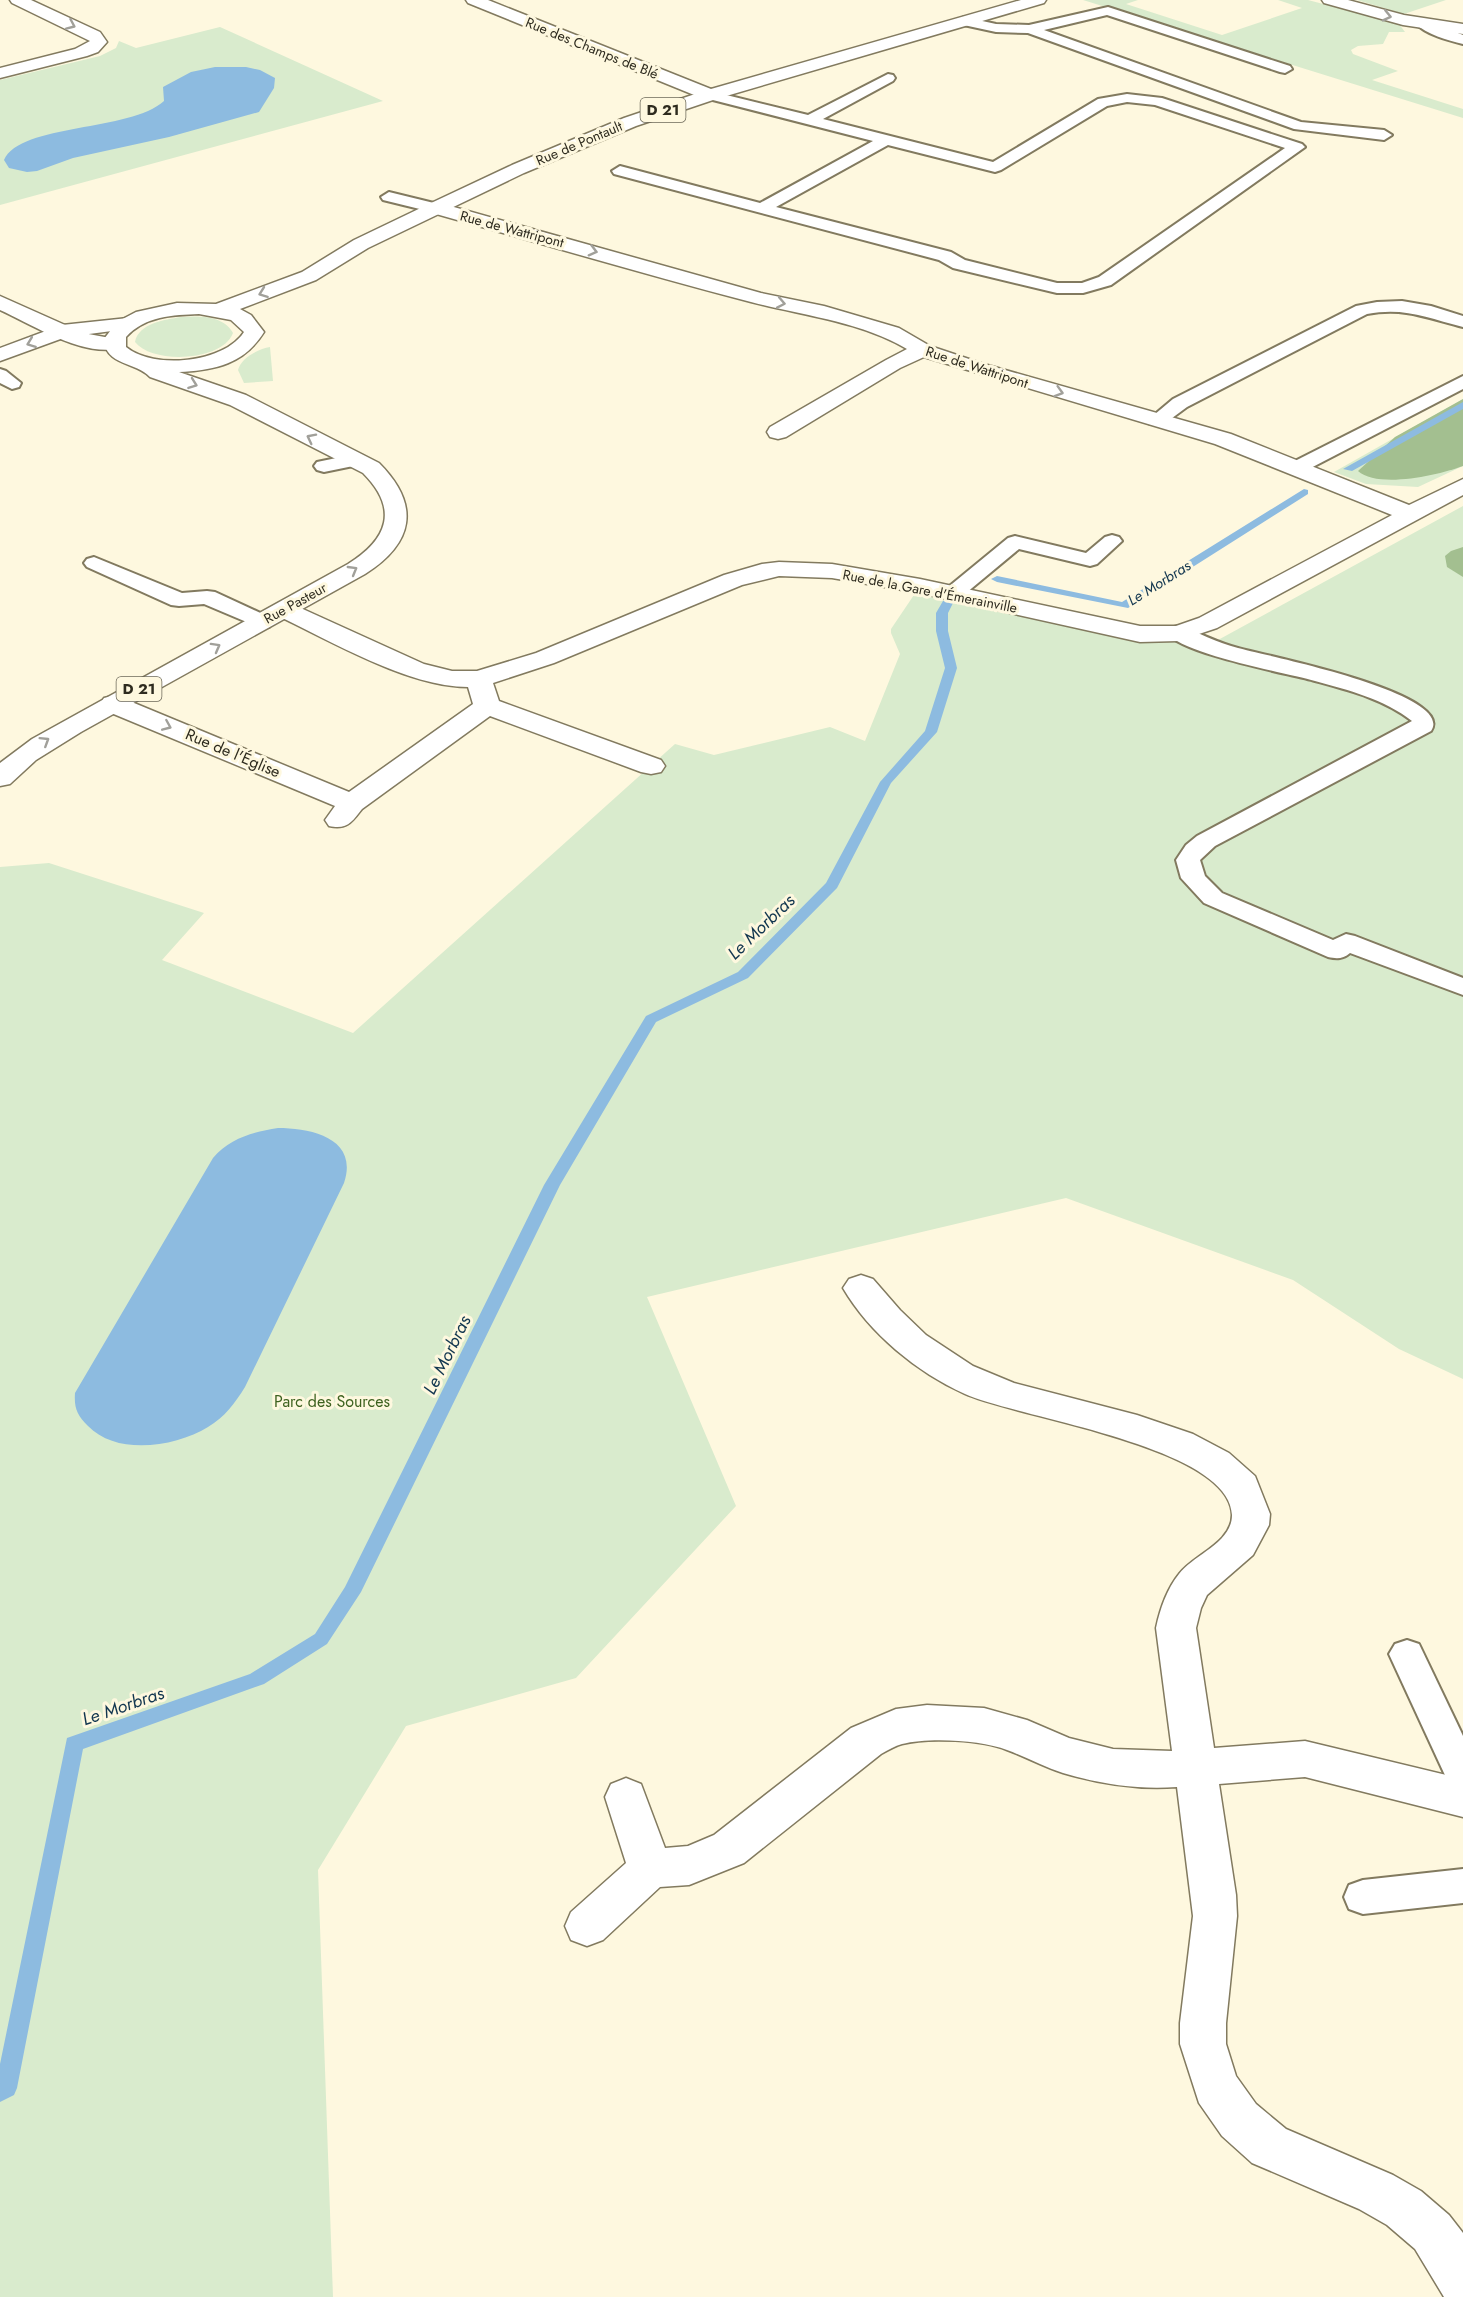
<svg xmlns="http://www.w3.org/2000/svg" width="1463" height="2297" font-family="Jost,sans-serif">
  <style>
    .green { fill: #d9ebcd }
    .forest { fill: #a3bf90 }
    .water { fill: #8dbbe0 }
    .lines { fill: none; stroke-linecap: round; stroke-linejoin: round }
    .stream { fill: #8dbbe0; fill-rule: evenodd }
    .lane-casing { stroke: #827a5f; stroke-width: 4 }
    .street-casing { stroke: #827a5f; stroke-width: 3 }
    .secondary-casing { stroke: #827a5f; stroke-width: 3 }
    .primary-casing { stroke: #827a5f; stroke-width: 3 }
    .lane { fill: #fff; fill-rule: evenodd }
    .street { fill: #fff; fill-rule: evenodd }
    .secondary { fill: #fff; fill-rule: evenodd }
    .primary { fill: #fff; fill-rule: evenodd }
    .oneway { stroke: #a1a09a }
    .labels { text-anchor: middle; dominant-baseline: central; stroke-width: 6; stroke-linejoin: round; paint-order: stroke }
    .far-street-label { font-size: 14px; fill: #2e2b1f; stroke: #fef8df }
    .shield { fill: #fef8df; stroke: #6c6859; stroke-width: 1.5 }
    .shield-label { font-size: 15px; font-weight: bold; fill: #2e2b1f }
    .far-water-label { font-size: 15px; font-style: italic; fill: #12364f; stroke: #fef8df }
    .street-label { font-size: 16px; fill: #2e2b1f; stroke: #fef8df }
    .park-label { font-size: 16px; fill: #3e6220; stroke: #fef8df }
    .water-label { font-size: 18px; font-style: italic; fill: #12364f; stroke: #fef8df }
  </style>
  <rect width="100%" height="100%" fill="#fef8df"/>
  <g class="green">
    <path d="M 1083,0 L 1138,0 L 1126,4 L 1222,35 L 1302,8 L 1278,0 L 1308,0 L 1399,24 L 1405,32 L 1389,32 L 1383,44 L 1358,46 L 1351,50 L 1353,54 L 1398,71 L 1372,80 L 1463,109 L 1463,118 Z"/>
    <path d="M 1357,0 L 1446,0 L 1404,14 Z"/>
    <path d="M 220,27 L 383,101 L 0,205 L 0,80 L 100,56 L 116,48 L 119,41 L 136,48 Z"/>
    <path d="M 181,317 C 199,316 223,315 233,333 C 223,361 153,365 135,342 C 139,323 164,320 181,317 Z"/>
    <path d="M 270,347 L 273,381 L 244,383 L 238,370 C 241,358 258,349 270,347 Z"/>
    <path d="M 1463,399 L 1463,466 L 1418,487 L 1366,484 L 1334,472 Z"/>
    <path d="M 1463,506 L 1463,1379 L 1399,1349 L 1293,1280 L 1066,1198 L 647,1297 L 736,1506 L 576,1678 L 406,1726 L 318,1870 L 333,2297 L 0,2297 L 0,867 L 49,863 L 204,913 L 162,960 L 353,1033 L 675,744 L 714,755 L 830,727 L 865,741 L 900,654 L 891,633 L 891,629 L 920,586 L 1207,646 Z"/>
  </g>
  <g class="forest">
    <path d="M 1463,399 L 1463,466 C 1439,475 1378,489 1358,471 L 1395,437 Z"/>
    <path d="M 1463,547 L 1463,577 L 1447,567 L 1445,556 L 1451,551 Z"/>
  </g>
  <g class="water">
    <path d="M 215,67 L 246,67 L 260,70 L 275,78 L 274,88 L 259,112 L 169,137 L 73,158 L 37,171 L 27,172 L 9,168 L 4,160 C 21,123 130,132 164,101 L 163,87 L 191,72 Z"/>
    <path d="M 278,1128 C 311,1128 359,1138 344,1183 L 245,1387 C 235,1403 225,1417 208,1427 C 175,1447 117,1456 88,1426 C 77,1415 74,1408 75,1393 L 213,1158 C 230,1138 253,1132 278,1128 Z"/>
  </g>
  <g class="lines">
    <g class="stream">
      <path d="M 1463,402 L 1463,409 L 1352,471 L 1343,469 Z"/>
      <path d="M 1304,489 L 1308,490 L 1308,494 L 1128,608 L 997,582 L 991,579 L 997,576 L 1122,602 Z"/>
      <path d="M 947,600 L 953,603 L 948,613 L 948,631 L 957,668 L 937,732 L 891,783 L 837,888 L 748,978 L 656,1022 L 560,1185 L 361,1592 L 327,1644 L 264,1684 L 83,1749 L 17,2088 L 14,2095 L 0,2102 L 0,2064 L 67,1738 L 250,1674 L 315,1634 L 345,1587 L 544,1185 L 646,1016 L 738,972 L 826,883 L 880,782 L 925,731 L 945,668 L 936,631 L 936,613 L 943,601 Z"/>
    </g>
    <g class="lane-casing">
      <g id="lane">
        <path d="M 1108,7 L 1290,66 L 1292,69 L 1285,73 L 1280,72 L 1107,15 L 1044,30 L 1301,122 L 1384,130 L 1392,135 L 1384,140 L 1294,129 L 1028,33 L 996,32 L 959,24 L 957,21 L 964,17 L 996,24 L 1029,25 Z"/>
        <path d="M 1422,19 L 1463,35 L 1463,44 C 1447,40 1427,35 1415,23 Z"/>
        <path d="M 888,74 L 893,75 L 895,78 L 893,81 L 823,119 L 993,162 L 1098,99 L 1127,94 L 1162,98 L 1302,144 L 1305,147 L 1111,285 L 1083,293 L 1057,293 L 953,268 L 939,260 L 614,174 L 612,171 L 620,166 L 760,203 L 873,141 L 705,98 L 703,95 L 705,92 L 710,91 L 808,115 ZM 1127,102 L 1155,105 L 1285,148 L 1099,277 L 1082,283 L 1057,283 L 965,260 L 951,252 L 776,207 L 888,145 L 995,172 L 1001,170 L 1107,106 Z"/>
        <path d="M 389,192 L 442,205 L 444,208 L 436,213 L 383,200 L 381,197 Z"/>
        <path d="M 1402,301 L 1431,306 L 1463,316 L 1463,327 C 1427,318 1405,307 1367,314 L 1187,407 L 1164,424 L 1150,424 L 1148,420 L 1173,399 L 1356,306 L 1377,302 Z"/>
        <path d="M 0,369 L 6,371 L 21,383 L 19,387 L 12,389 L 0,383 Z"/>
        <path d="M 1463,376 L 1463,389 L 1303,472 L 1289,472 L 1286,468 L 1289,464 Z"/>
        <path d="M 356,454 L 363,456 L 366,460 L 363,464 L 324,472 L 317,470 L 314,466 L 317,462 Z"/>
        <path d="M 1112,535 L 1119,537 L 1122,541 L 1097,564 L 1090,566 L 1019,549 L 960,598 L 952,599 L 944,598 L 941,593 L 1008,538 L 1015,536 L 1086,553 L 1105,537 Z"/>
        <path d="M 94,557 L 182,593 L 207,591 L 215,592 L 269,617 L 272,622 L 269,627 L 261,628 L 204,604 L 179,606 L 171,605 L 87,567 L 84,563 L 87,559 Z"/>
        <path d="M 1178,626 C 1199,632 1217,643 1238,648 C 1263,655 1457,693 1431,731 L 1215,846 L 1200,860 L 1205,876 L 1222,893 L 1333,940 L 1346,934 L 1355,936 L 1463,978 L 1463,995 L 1350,953 C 1343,959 1337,959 1328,957 L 1204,903 L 1181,878 L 1176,860 L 1186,845 L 1197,836 L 1412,721 C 1384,699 1348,690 1315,681 C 1286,673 1182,654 1167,633 L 1170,628 Z"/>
        <path d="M 1407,1640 L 1419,1644 L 1463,1736 L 1463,1791 L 1450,1786 L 1389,1654 L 1395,1644 Z"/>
        <path d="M 1463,1869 L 1463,1903 L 1363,1914 L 1349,1909 L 1344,1897 L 1349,1885 L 1363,1880 Z"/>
      </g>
    </g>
    <g class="street-casing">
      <g id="street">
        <path d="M 10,0 L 31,0 L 100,32 L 107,42 L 98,52 L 87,56 L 0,78 L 0,68 L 75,49 L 90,41 L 12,3 Z"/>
        <path d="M 466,0 L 488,0 L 716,91 L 719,95 L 716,99 L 704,99 L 468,3 Z"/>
        <path d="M 1322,0 L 1348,0 L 1404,15 L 1463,24 L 1463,34 L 1403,25 L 1324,3 Z"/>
        <path d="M 436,202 L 761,293 L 824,306 L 899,328 L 930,346 L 984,364 L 1231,434 L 1409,505 L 1463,479 L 1463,495 L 1217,628 L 1178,641 L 1140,642 L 920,593 L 832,578 L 779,576 L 742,585 L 554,663 L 493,683 L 499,701 L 661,760 L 665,766 L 661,772 L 651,774 L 641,772 L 490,716 L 362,809 C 352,822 347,830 329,826 L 325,820 L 335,806 L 104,710 L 100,704 L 104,698 L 113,696 L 122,698 L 349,792 L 473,704 L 468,687 C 408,687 331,641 276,615 L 273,610 L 276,605 L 285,603 L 294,605 L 424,664 L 452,671 L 477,671 L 536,653 L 724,575 L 762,564 L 779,562 L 832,564 L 920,579 L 1140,626 L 1176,626 L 1199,618 L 1392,515 L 1215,444 L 924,357 L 900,368 L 786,437 L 778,439 L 770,437 L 767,432 L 770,427 L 886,360 L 907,349 C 859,321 804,316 751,302 C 643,274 536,242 429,212 L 427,208 L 429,204 Z"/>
        <path d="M 0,296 L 83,333 L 121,340 L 124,344 L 121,348 C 84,358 33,325 0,310 Z"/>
        <path d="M 861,1275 L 873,1279 L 900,1310 L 926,1335 L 973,1366 L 1014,1383 L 1137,1415 L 1193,1434 L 1229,1453 L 1255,1476 L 1270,1514 L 1269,1525 L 1253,1555 L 1207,1595 L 1201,1608 L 1196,1628 L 1214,1748 L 1305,1741 L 1463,1779 L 1463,1817 L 1305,1777 L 1219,1784 L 1236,1895 L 1237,1916 L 1226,2023 L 1226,2044 L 1236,2076 L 1256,2104 L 1286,2129 L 1393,2175 L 1421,2191 L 1449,2215 L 1463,2233 L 1463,2297 L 1444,2297 L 1415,2249 L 1387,2225 L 1359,2209 L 1252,2163 L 1222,2136 L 1199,2103 L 1180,2044 L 1180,2023 L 1193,1916 L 1177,1787 C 1138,1790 1100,1784 1063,1773 C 1044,1767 1026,1757 1007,1750 C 982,1740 929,1737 902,1744 C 895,1746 888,1750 881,1754 L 744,1863 L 689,1885 L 660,1887 L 603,1940 L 587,1946 L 571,1940 L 565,1926 L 571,1912 L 626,1863 L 605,1797 L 611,1784 L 626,1778 L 641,1784 L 665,1848 L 688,1846 L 714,1835 L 851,1728 L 896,1709 L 927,1705 L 984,1708 L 1027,1720 L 1069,1738 L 1113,1749 L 1172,1751 L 1156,1628 C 1160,1609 1167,1589 1179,1574 C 1193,1555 1232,1543 1232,1515 C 1230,1446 1018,1418 965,1394 C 917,1372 870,1334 843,1288 L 849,1279 Z"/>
      </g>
    </g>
    <g class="secondary-casing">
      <path id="secondary" d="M 128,318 L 135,320 L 138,324 L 135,328 L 66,337 L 0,361 L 0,348 L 62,325 Z"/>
    </g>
    <g class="primary-casing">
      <path id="primary" d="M 1021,0 L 1046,0 L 1044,3 L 716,99 L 636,126 L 524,173 L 443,212 L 368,248 L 316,280 L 240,309 L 251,315 L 264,332 C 244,364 216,370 179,372 L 246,395 L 379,463 C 421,505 414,543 365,574 L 81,732 L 36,760 L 10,784 L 0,786 L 0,763 L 32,739 L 348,564 C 388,539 399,509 363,473 L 230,405 L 150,377 C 137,362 105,366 104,339 L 117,322 L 136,312 L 177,303 L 216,304 L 302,272 L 354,240 L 429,204 L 512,165 L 624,118 L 704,91 ZM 199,314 L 231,320 L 244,332 C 224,363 154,370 126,347 L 126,337 C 145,316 173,315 199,314 Z"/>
    </g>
    <use href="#lane" class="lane"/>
    <use href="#street" class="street"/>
    <use href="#secondary" class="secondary"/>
    <use href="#primary" class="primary"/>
  </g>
  <defs><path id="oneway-chevron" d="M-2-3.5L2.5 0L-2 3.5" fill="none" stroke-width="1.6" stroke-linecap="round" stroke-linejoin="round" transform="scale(1.5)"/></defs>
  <g class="oneway">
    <use href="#oneway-chevron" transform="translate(1387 16) rotate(13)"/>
    <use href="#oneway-chevron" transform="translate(71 25) rotate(24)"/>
    <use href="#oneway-chevron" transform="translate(593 251) rotate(15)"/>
    <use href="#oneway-chevron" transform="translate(263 293) rotate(160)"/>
    <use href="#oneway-chevron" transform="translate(781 303) rotate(11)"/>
    <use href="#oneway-chevron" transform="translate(31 343) rotate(159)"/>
    <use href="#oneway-chevron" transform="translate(193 384) rotate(20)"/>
    <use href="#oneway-chevron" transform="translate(1059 392) rotate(16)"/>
    <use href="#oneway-chevron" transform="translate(311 438) rotate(-153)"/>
    <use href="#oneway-chevron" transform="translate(353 570) rotate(-30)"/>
    <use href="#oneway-chevron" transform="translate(216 647) rotate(-29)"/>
    <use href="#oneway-chevron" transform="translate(167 726) rotate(23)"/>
    <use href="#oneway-chevron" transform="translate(45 741) rotate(-32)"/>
  </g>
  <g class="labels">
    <g class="far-street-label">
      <text transform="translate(592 48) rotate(22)">Rue des Champs de Blé</text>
      <text transform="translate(579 143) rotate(-23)">Rue de Pontault</text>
      <text transform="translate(512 229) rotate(15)">Rue de Wattripont</text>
      <text transform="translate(977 367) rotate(18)">Rue de Wattripont</text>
      <text transform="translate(930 591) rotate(11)">Rue de la Gare d'Émerainville</text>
      <text transform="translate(295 603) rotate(-29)">Rue Pasteur</text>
    </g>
    <g class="shield">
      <rect x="640.5" y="98" width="45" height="24" rx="4.5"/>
      <rect x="116.5" y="677" width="45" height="24" rx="4.5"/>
    </g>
    <g class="shield-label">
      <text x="663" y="110">D 21</text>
      <text x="139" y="689">D 21</text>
    </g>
    <g class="far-water-label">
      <text transform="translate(1159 583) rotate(-32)">Le Morbras</text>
    </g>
    <g class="street-label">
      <text transform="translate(233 753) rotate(23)">Rue de l'Église</text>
    </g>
    <g class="park-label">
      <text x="332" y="1401">Parc des Sources</text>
    </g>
    <g class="water-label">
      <text transform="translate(761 927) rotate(-44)">Le Morbras</text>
      <text transform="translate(447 1355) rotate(-64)">Le Morbras</text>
      <text transform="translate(123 1706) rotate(-19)">Le Morbras</text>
    </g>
  </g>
</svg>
